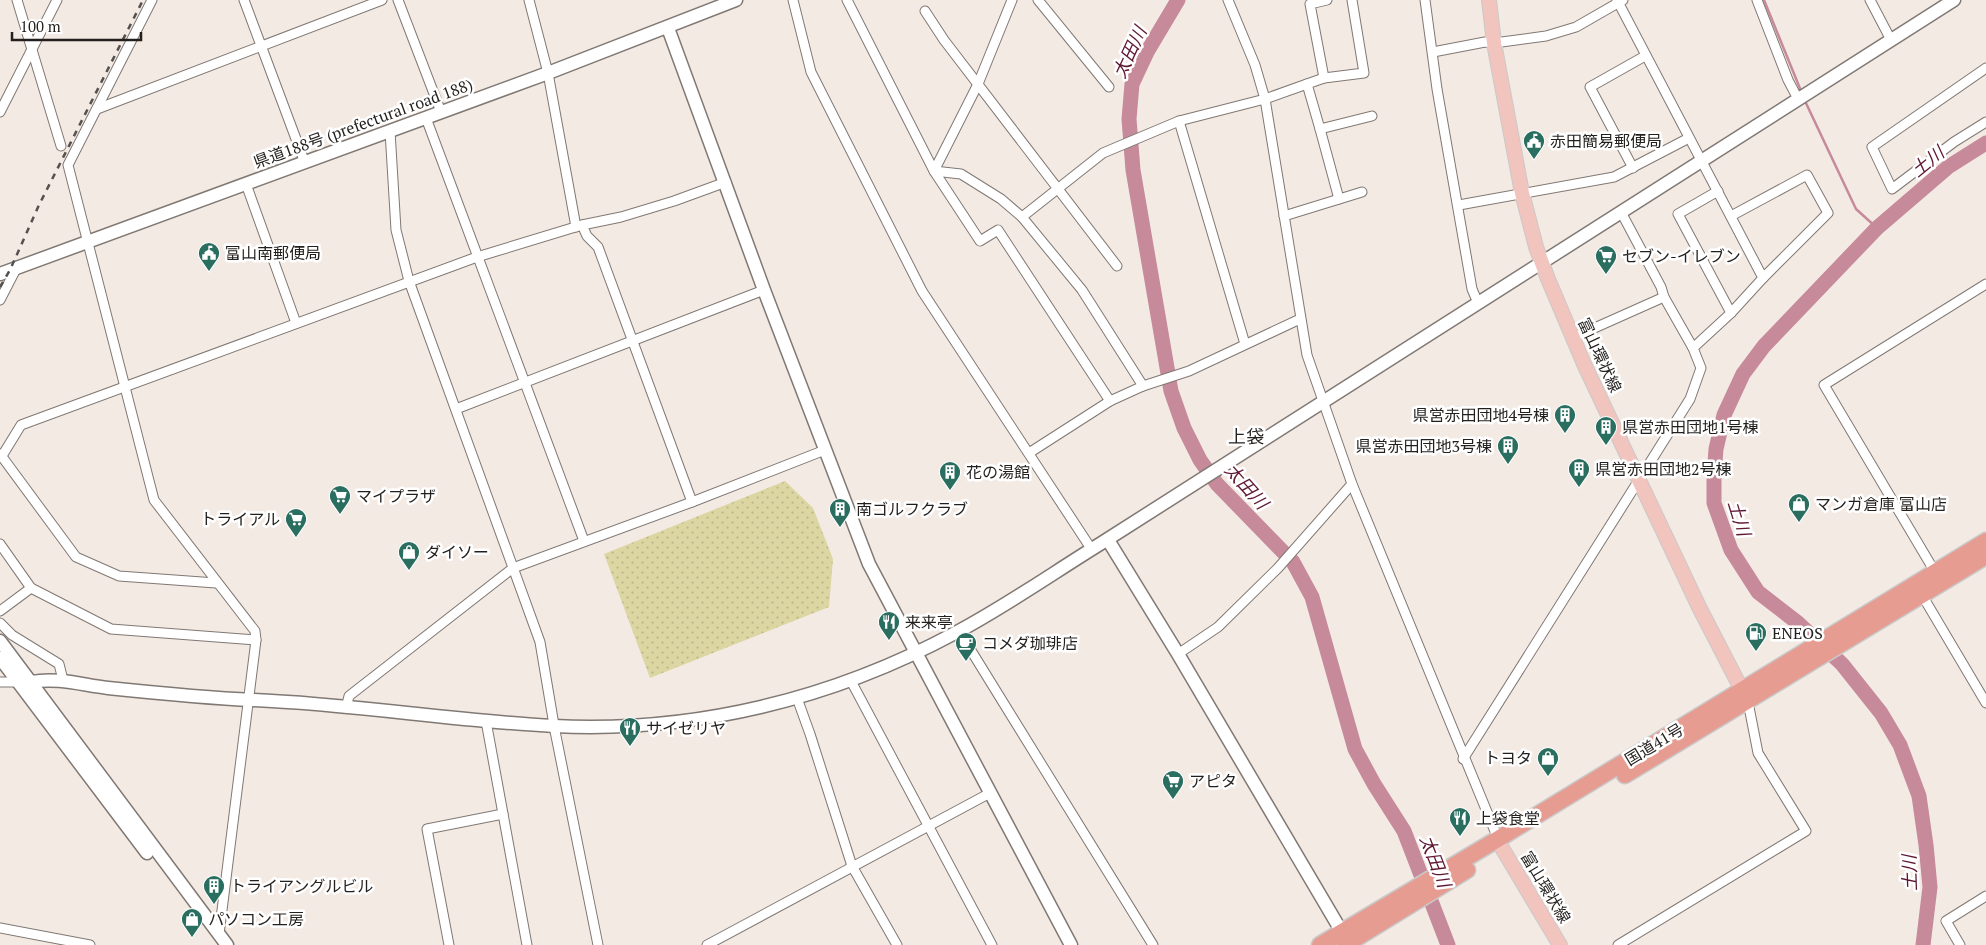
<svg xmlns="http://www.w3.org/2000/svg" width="1986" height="945" font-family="'PT Serif','Noto Sans JP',serif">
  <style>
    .grass { fill: url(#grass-dots) }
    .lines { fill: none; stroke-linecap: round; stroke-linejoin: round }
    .stream { stroke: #c68a9a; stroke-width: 2.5 }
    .river { stroke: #c68a9a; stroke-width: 15 }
    .street-casing { stroke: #807873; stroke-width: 11 }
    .secondary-casing { stroke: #807873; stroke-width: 15 }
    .primary-casing { stroke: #cac9c9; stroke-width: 16 }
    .highway-casing { stroke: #cac9c9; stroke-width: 19 }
    .street { stroke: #fff; stroke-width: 9 }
    .secondary { stroke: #fff; stroke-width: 12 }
    .primary { stroke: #f1c4be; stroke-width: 14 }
    .highway { stroke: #e79c92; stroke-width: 16 }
    .rail { stroke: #54504d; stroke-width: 2.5; stroke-dasharray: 6 6; stroke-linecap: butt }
    .labels { text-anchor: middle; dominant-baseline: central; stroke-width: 5; stroke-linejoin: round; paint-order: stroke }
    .street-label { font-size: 16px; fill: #221f1d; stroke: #fff }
    .poi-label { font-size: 16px; fill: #221f1d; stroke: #fff; text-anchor: start }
    .water-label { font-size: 18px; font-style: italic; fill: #5e1631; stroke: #fff }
    .neighbourhood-label { font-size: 18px; fill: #221f1d; stroke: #fff }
  </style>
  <defs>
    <pattern id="grass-dots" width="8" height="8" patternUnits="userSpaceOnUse" patternTransform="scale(1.25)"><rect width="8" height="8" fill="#dcd6a2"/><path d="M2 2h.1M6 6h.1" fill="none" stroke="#bcb78b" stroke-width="1.8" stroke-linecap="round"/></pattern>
  </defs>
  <rect width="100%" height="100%" fill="#f4eae4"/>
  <path class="grass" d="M 785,481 L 813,508 L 833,559 L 829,607 L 650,678 L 604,554 Z"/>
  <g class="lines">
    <g class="stream">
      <path d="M 1764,0 L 1801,91"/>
      <path d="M 1805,101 L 1856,209 L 1877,228"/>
    </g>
    <g class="river">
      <path d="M 1178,0 L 1147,52 L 1132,84 L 1129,119 L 1133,170 L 1171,391 L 1184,428 L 1200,460 L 1217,484 L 1293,562 L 1312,597 L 1355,749 L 1374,784 L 1404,831 L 1448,945"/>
      <path d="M 1923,945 L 1930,887 L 1926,845 L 1919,796 L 1900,745 L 1881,713 L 1842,664 L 1798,623 L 1758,592 L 1731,550 L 1714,503 L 1714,476 L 1716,449 L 1724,415 L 1743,374 L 1764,346 L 1877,228 L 1948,167 L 1986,143"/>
    </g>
    <g class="street-casing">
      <g id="street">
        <path d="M 17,0 L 61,146"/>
        <path d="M 152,0 L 68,165 L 154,500 L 255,631 L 256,640 L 219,934"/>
        <path d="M 244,0 L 305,163"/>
        <path d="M 398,0 L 441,112"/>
        <path d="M 529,0 L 548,73 L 576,227"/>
        <path d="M 793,0 L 811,72 L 922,291 L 1092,550"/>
        <path d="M 847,0 L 934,171 L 980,241 L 998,230 L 1110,401"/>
        <path d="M 1012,0 L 978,84 L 934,171 L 961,174 L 1001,199 L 1022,217"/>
        <path d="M 1038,0 L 1109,87"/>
        <path d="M 1228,0 L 1255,65 L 1265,99 L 1307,355 L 1352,484 L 1499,841"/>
        <path d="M 1327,0 L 1310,4 L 1324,78 L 1364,73 L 1352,0"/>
        <path d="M 1425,0 L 1437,89 L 1472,289 L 1478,303"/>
        <path d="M 1757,0 L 1788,80 L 1798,99"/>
        <path d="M 1870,0 L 1891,40"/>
        <path d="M 925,11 L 944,40 L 1117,266"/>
        <path d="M 1433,52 L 1485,42 L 1494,43 L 1546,36 L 1576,27 L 1623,0"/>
        <path d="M 1986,68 L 1872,147 L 1892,189 L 1954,142 L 1986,122"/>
        <path d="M 1324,78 L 1307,84 L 1320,129 L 1372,116"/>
        <path d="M 97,109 L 382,0"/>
        <path d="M 0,112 L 57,0"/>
        <path d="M 426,118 L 584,541"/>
        <path d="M 1179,121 L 1245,344"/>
        <path d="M 1320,129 L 1339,199"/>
        <path d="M 390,131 L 396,230 L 409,281 L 540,642 L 555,731 L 598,945"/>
        <path d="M 1633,168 L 1590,87 L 1645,56"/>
        <path d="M 246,184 L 296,323"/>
        <path d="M 1718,191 L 1678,214 L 1731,313"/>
        <path d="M 1459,205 L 1614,177 L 1689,138"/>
        <path d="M 1621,212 L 1661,287 L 1664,297"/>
        <path d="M 1284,216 L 1362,192"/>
        <path d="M 1731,216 L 1807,175 L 1828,213 L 1763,278"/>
        <path d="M 582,225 L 587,236 L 598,247 L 692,502"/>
        <path d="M 0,300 L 17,267"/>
        <path d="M 1300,319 L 1189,371 L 1143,386 L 1082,290 L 1022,217 L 1103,153 L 1179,121 L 1265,99 L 1307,84"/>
        <path d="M 1572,338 L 1664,297 L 1693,348"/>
        <path d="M 456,409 L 764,290"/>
        <path d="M 1029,453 L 1110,401 L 1143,386"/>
        <path d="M 0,454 L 76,557 L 119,576 L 216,583"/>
        <path d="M 2,456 L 21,425 L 477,257 L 582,225 L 621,217 L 674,201 L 726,182"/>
        <path d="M 0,544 L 31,588 L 111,629 L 256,640"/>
        <path d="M 1935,572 L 1824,385 L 1986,284"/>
        <path d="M 1922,595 L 1986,703"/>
        <path d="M 0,611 L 31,588"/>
        <path d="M 0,623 L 12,635 L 59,664 L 63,680"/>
        <path d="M 959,631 L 1153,945"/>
        <path d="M 1178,654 L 1218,627 L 1278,568 L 1352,484"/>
        <path d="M 851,681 L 992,945"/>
        <path d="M 0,682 L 23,682"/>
        <path d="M 797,698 L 810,734 L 852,866 L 897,945"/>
        <path d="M 346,708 L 349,696 L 513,568 L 692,502 L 825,450"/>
        <path d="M 486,721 L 527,945"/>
        <path d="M 1463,759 L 1690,399 L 1701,368 L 1693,348 L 1731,313 L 1763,278 L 1617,0"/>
        <path d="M 0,928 L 90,945"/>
        <path d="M 449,945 L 427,829 L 503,814"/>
        <path d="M 707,945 L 990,793"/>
        <path d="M 1618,945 L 1806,831 L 1758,753 L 1748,702"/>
        <path d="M 1960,945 L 1946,921 L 1986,896"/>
      </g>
    </g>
    <g class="secondary-casing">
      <g id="secondary">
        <path d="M 668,28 L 764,290 L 869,564 L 1071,945"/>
        <path d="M 0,274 L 548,73 L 736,0"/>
        <path d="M 1108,540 L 1178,654 L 1346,939"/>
        <path d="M 0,641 L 227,945"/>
        <path d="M 0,658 L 147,853"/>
        <path d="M 31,682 C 58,677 82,685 108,688 C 156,693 205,698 253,700 C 354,704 453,721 554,726 C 695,733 833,699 957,632 C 1006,606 1053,573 1100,544 L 1954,0"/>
      </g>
    </g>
    <g class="primary-casing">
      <g id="primary">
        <path d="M 1489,0 L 1494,43 L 1522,193 L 1536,247 L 1548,279 L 1584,364 L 1699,607 L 1746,698"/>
        <path d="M 1502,848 L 1560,945"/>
      </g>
    </g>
    <g class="highway-casing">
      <g id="highway">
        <path d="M 1625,775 L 1986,556"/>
        <path d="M 1320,945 L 1498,839 L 1986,541"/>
        <path d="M 1345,945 L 1467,870"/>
      </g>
    </g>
    <use href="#street" class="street"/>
    <use href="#secondary" class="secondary"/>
    <use href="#primary" class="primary"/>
    <use href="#highway" class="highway"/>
    <path class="rail" d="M 0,287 L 10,270 L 39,205 L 143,0"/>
  </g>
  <defs>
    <g id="civic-pin" transform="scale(1.125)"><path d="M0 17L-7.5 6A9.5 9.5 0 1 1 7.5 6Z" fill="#2a6e60" stroke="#fff"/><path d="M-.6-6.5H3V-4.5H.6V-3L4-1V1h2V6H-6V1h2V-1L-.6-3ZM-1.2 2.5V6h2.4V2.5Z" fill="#fff"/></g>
    <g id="supermarket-pin" transform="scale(1.125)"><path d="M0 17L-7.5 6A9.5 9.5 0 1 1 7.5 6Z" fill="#2a6e60" stroke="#fff"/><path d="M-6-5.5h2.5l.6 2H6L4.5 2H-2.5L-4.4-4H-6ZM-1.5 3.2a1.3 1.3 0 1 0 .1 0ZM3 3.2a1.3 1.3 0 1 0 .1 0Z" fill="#fff"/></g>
    <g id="building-pin" transform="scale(1.125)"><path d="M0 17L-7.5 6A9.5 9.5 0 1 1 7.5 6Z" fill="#2a6e60" stroke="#fff"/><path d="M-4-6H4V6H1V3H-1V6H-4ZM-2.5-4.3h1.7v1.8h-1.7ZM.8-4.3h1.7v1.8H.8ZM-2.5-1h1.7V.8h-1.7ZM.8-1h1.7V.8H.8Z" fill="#fff"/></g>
    <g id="shop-pin" transform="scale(1.125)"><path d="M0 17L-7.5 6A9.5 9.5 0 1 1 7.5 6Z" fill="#2a6e60" stroke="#fff"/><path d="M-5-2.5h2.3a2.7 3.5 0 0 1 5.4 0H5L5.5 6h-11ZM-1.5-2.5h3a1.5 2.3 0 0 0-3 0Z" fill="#fff"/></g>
    <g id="restaurant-pin" transform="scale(1.125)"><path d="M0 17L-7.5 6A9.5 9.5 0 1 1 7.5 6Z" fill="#2a6e60" stroke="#fff"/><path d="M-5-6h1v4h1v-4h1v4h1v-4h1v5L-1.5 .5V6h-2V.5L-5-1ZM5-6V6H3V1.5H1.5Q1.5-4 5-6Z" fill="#fff"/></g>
    <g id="fuel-pin" transform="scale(1.125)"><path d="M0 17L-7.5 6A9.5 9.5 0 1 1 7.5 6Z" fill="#2a6e60" stroke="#fff"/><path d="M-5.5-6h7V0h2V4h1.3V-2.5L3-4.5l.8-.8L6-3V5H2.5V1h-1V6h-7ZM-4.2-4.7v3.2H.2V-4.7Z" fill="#fff"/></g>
    <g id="cafe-pin" transform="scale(1.125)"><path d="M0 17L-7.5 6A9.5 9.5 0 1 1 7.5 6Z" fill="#2a6e60" stroke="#fff"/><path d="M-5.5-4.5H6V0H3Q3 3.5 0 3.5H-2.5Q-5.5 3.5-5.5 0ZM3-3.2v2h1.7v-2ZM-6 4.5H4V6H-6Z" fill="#fff"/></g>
  </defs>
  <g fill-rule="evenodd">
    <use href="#civic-pin" x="1534" y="141"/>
    <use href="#civic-pin" x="209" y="253"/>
    <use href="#supermarket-pin" x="1606" y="256"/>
    <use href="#building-pin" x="1565" y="415"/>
    <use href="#building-pin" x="1606" y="427"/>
    <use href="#building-pin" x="1508" y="446"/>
    <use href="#building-pin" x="1579" y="469"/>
    <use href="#building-pin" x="950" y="472"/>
    <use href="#supermarket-pin" x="340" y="496"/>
    <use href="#shop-pin" x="1799" y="504"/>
    <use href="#building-pin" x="840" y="509"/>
    <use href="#supermarket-pin" x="296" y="519"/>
    <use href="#shop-pin" x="409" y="552"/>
    <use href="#restaurant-pin" x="889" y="622"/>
    <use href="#fuel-pin" x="1756" y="633"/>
    <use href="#cafe-pin" x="966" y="643"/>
    <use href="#restaurant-pin" x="630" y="728"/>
    <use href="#shop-pin" x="1548" y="758"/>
    <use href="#supermarket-pin" x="1173" y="781"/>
    <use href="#restaurant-pin" x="1460" y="818"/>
    <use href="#building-pin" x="214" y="886"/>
    <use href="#shop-pin" x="192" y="919"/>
  </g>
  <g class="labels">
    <g class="street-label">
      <text transform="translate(363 123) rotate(-20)">県道188号 (prefectural road 188)</text>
      <text transform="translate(1600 355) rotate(65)">富山環状線</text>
      <text transform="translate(1654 744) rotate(-31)">国道41号</text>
      <text transform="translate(1546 887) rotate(59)">富山環状線</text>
    </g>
    <g class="poi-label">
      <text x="1550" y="141">赤田簡易郵便局</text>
      <text x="225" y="253">富山南郵便局</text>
      <text x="1622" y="256">セブン-イレブン</text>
      <text x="1549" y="415" text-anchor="end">県営赤田団地4号棟</text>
      <text x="1622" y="427">県営赤田団地1号棟</text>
      <text x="1492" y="446" text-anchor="end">県営赤田団地3号棟</text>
      <text x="1595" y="469">県営赤田団地2号棟</text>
      <text x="966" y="472">花の湯館</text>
      <text x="356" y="496">マイプラザ</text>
      <text x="1815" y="504">マンガ倉庫 富山店</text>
      <text x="856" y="509">南ゴルフクラブ</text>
      <text x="280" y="519" text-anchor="end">トライアル</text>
      <text x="425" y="552">ダイソー</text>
      <text x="905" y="622">来来亭</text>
      <text x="1772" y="633">ENEOS</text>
      <text x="982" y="643">コメダ珈琲店</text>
      <text x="646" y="728">サイゼリヤ</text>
      <text x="1532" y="758" text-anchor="end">トヨタ</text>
      <text x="1189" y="781">アピタ</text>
      <text x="1476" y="818">上袋食堂</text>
      <text x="230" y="886">トライアングルビル</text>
      <text x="208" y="919">パソコン工房</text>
    </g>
    <g class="water-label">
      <text transform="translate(1129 52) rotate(-65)">太田川</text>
      <text transform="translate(1927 161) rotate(-39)">土川</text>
      <text transform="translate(1247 486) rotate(48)">太田川</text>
      <text transform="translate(1740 518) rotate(73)">土川</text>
      <text transform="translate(1436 861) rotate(69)">太田川</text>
      <text transform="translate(1909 873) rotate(-92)">土川</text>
    </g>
    <g class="neighbourhood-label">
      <text x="1246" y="436">上袋</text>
    </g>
  </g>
  <path d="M12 32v8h129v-8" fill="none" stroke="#221f1d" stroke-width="2.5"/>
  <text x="20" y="32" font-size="15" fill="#221f1d" stroke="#ffffff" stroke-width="4" paint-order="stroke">100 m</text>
</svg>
